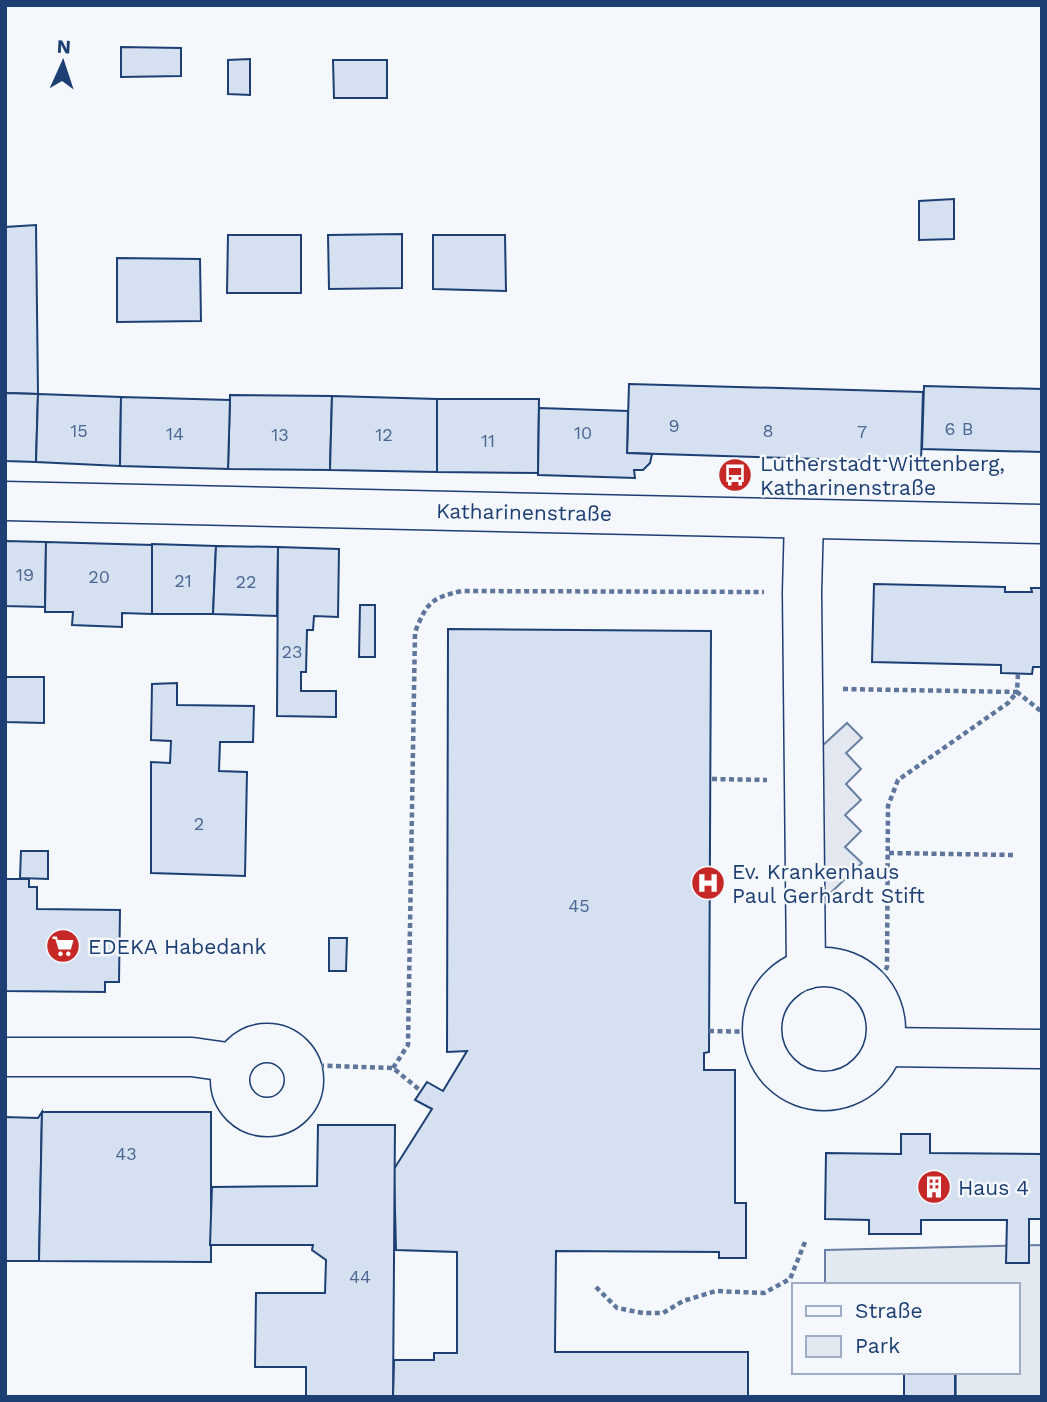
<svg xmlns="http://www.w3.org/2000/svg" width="1047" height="1402" font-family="'Work Sans',sans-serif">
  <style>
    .green { fill: #e3e9f0; stroke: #687fa3; stroke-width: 2 }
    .parking { fill: #e3e8f0; stroke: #687fa3; stroke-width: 2 }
    .building { fill: #d5e0f0; stroke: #1d3f73; stroke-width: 2 }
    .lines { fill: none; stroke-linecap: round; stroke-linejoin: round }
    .minor-casing { stroke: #1d3f73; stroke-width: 41 }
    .path { stroke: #5e769c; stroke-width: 4.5; stroke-dasharray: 5 3.5; stroke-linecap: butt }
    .minor { stroke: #f4f7fb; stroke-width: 38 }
    .labels { text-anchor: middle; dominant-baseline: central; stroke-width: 5; stroke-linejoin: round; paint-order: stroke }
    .number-label { font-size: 18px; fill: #4b6792 }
    .poi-label { font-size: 21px; fill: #1d3f73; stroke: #f4f7fb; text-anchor: start }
    .street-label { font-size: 21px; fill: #1d3f73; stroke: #f4f7fb }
  </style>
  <rect width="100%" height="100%" fill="#f4f7fb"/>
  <path class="green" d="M 1042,1245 L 1042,1397 L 956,1397 L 956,1372 L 1017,1372 L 1017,1285 L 825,1285 L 825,1250 Z"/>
  <path class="parking" d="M 847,723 L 862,738 L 846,753 L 861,769 L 846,784 L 861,800 L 845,815 L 861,831 L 845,847 L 862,863 L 819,904 L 821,747 Z"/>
  <g class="building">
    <path d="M 121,47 L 181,48 L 181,76 L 121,77 Z"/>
    <path d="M 250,59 L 250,95 L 228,94 L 228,60 Z"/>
    <path d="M 333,60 L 387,60 L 387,98 L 334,98 Z"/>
    <path d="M 954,199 L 954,239 L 919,240 L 919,201 Z"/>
    <path d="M 36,225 L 38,394 L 5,393 L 5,227 Z"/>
    <path d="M 402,234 L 402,288 L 329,289 L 328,235 Z"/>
    <path d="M 228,235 L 301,235 L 301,293 L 227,293 Z"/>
    <path d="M 433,235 L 505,235 L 506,291 L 433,289 Z"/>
    <path d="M 117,258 L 200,259 L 201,321 L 117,322 Z"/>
    <path d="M 629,384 L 923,392 L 921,462 L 627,453 Z"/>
    <path d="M 924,386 L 1042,389 L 1042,452 L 922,449 Z"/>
    <path d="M 5,393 L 38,394 L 36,462 L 5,461 Z"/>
    <path d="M 38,394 L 121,397 L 120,466 L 36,462 Z"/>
    <path d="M 230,395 L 332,396 L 330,470 L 228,469 Z"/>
    <path d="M 332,396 L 437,399 L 437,472 L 330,470 Z"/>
    <path d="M 121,397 L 230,400 L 228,469 L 120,466 Z"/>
    <path d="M 437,399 L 539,399 L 538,473 L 437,472 Z"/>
    <path d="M 539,408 L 628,411 L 627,453 L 652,454 L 650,463 L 643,470 L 634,470 L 635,478 L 538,475 Z"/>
    <path d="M 5,541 L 46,542 L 45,607 L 5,606 Z"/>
    <path d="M 46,542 L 153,545 L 152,614 L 122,613 L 122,627 L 72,625 L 73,612 L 45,612 Z"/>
    <path d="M 152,544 L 216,546 L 213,614 L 152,614 Z"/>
    <path d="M 216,546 L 278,547 L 277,616 L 213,614 Z"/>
    <path d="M 278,547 L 339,549 L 338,617 L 314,616 L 313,630 L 307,630 L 306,672 L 301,672 L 301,691 L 336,691 L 336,717 L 277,716 Z"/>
    <path d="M 874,584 L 1005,587 L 1005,592 L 1032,592 L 1031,588 L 1042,588 L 1042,667 L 1033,667 L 1032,674 L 1001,673 L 1001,665 L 872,662 Z"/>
    <path d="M 360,605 L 375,605 L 375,657 L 359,657 Z"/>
    <path d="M 448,629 L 711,631 L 709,1052 L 704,1053 L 704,1070 L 735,1070 L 735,1203 L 746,1203 L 746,1258 L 719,1258 L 719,1252 L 556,1251 L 555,1348 L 555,1352 L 748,1352 L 748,1397 L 393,1397 L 394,1360 L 434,1360 L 434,1353 L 457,1353 L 457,1252 L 396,1250 L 394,1169 L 432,1109 L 415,1100 L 427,1082 L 443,1091 L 467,1051 L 447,1052 Z"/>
    <path d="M 5,677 L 44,677 L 44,723 L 5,722 Z"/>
    <path d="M 177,683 L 177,705 L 254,706 L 253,742 L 220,742 L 219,771 L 247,772 L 245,876 L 151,873 L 151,762 L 170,763 L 171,741 L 151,740 L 152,684 Z"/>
    <path d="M 21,851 L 48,851 L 48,879 L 20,878 Z"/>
    <path d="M 5,879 L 29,879 L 29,887 L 37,887 L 37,909 L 120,910 L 119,982 L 105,982 L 105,992 L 5,991 Z"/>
    <path d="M 329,938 L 347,938 L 346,971 L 329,971 Z"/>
    <path d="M 42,1112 L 39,1261 L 5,1261 L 5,1117 L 38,1118 Z"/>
    <path d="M 42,1112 L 211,1112 L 211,1262 L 39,1261 Z"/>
    <path d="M 318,1125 L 395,1125 L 393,1397 L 306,1397 L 306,1367 L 255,1367 L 256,1293 L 325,1293 L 326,1260 L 312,1250 L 313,1245 L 210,1245 L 212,1187 L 317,1186 Z"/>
    <path d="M 901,1134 L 930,1134 L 930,1153 L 1042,1154 L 1042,1219 L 1029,1219 L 1029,1263 L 1006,1263 L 1007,1220 L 921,1220 L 921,1234 L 869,1234 L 869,1220 L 825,1219 L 826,1153 L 901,1154 Z"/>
    <rect x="904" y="1372" width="51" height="25"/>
  </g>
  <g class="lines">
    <g class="minor-casing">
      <g id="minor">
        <path d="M 5,501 L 1042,524"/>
        <path d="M 804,519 L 802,592 L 806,970"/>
        <circle cx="824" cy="1029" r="62"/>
        <circle cx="267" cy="1080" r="37"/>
        <path d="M 884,1047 L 1042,1049"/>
        <path d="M 5,1057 L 192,1057 L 234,1063"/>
      </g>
    </g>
    <g class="path">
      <path d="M 843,689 L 1017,692 L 1018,673"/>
      <path d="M 712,779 L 767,780"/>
      <path d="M 889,853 L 1014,855"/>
      <path d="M 875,993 L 887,967 L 888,806 L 898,780 L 1008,703 L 1017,692 L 1042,712"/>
      <path d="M 709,1031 L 761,1032"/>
      <path d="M 302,1065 L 393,1068 L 421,1091"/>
      <path d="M 393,1068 L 408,1045 L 415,632 C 427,603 430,598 462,591 L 764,592"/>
      <path d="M 596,1287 L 617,1308 L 643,1313 L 663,1313 L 683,1301 L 716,1291 L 764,1293 L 790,1279 L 805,1242"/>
    </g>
    <use href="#minor" class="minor"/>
  </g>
  <defs>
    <g id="bus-disc" transform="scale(1.75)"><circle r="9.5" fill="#c62828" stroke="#f4f7fb"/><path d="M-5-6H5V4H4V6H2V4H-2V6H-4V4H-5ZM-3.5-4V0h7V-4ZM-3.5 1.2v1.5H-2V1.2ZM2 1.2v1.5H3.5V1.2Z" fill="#fff"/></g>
    <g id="hospital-disc" transform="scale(1.75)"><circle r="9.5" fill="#c62828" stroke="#f4f7fb"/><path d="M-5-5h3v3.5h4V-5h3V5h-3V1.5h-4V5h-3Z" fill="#fff"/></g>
    <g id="supermarket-disc" transform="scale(1.75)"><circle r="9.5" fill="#c62828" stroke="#f4f7fb"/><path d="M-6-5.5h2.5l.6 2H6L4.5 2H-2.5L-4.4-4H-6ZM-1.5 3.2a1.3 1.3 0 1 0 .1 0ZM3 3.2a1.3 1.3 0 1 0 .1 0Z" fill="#fff"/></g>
    <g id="building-disc" transform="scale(1.75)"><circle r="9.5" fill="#c62828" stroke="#f4f7fb"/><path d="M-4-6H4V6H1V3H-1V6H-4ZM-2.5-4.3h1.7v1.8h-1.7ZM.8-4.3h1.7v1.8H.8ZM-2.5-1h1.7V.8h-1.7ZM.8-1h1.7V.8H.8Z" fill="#fff"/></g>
  </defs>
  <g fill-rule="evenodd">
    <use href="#bus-disc" x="735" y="475"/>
    <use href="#hospital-disc" x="708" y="883"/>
    <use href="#supermarket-disc" x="63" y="946"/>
    <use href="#building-disc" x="934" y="1187"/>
  </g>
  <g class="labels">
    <g class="number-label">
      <text x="674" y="425">9</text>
      <text x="959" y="428">6 B</text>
      <text x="79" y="430">15</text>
      <text x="768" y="430">8</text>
      <text x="862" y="431">7</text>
      <text x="583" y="432">10</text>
      <text x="175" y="433">14</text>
      <text x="280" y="434">13</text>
      <text x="384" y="434">12</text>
      <text x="488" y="440">11</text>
      <text x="25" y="574">19</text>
      <text x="99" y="576">20</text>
      <text x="183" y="580">21</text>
      <text x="246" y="581">22</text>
      <text x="292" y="651">23</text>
      <text x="199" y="823">2</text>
      <text x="579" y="905">45</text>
      <text x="126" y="1153">43</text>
      <text x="360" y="1276">44</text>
    </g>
    <g class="poi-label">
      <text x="760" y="463">Lutherstadt Wittenberg,<tspan x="760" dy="24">Katharinenstraße</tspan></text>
      <text x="732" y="871">Ev. Krankenhaus<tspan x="732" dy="24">Paul Gerhardt Stift</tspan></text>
      <text x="88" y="946">EDEKA Habedank</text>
      <text x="958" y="1187">Haus 4</text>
    </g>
    <g class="street-label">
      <text transform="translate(524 512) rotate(1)">Katharinenstraße</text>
    </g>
  </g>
  <rect width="1047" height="1402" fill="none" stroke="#1d3f73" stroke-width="14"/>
  <rect x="792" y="1283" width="228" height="91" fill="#f4f7fb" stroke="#9eadc5" stroke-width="2"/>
  <rect x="806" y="1306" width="35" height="10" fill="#f4f7fb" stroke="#9eadc5" stroke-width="2"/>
  <text x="855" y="1318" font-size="21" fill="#1d3f73">Straße</text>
  <rect x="806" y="1336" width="35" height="21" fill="#e3e9f0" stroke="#9eadc5" stroke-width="2"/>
  <text x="855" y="1353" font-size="21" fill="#1d3f73">Park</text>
  <g transform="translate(63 63) rotate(3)" stroke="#f4f7fb" stroke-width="5" paint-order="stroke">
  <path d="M0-5L12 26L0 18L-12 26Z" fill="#1d3f73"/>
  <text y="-10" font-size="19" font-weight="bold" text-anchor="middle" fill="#1d3f73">N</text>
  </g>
</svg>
